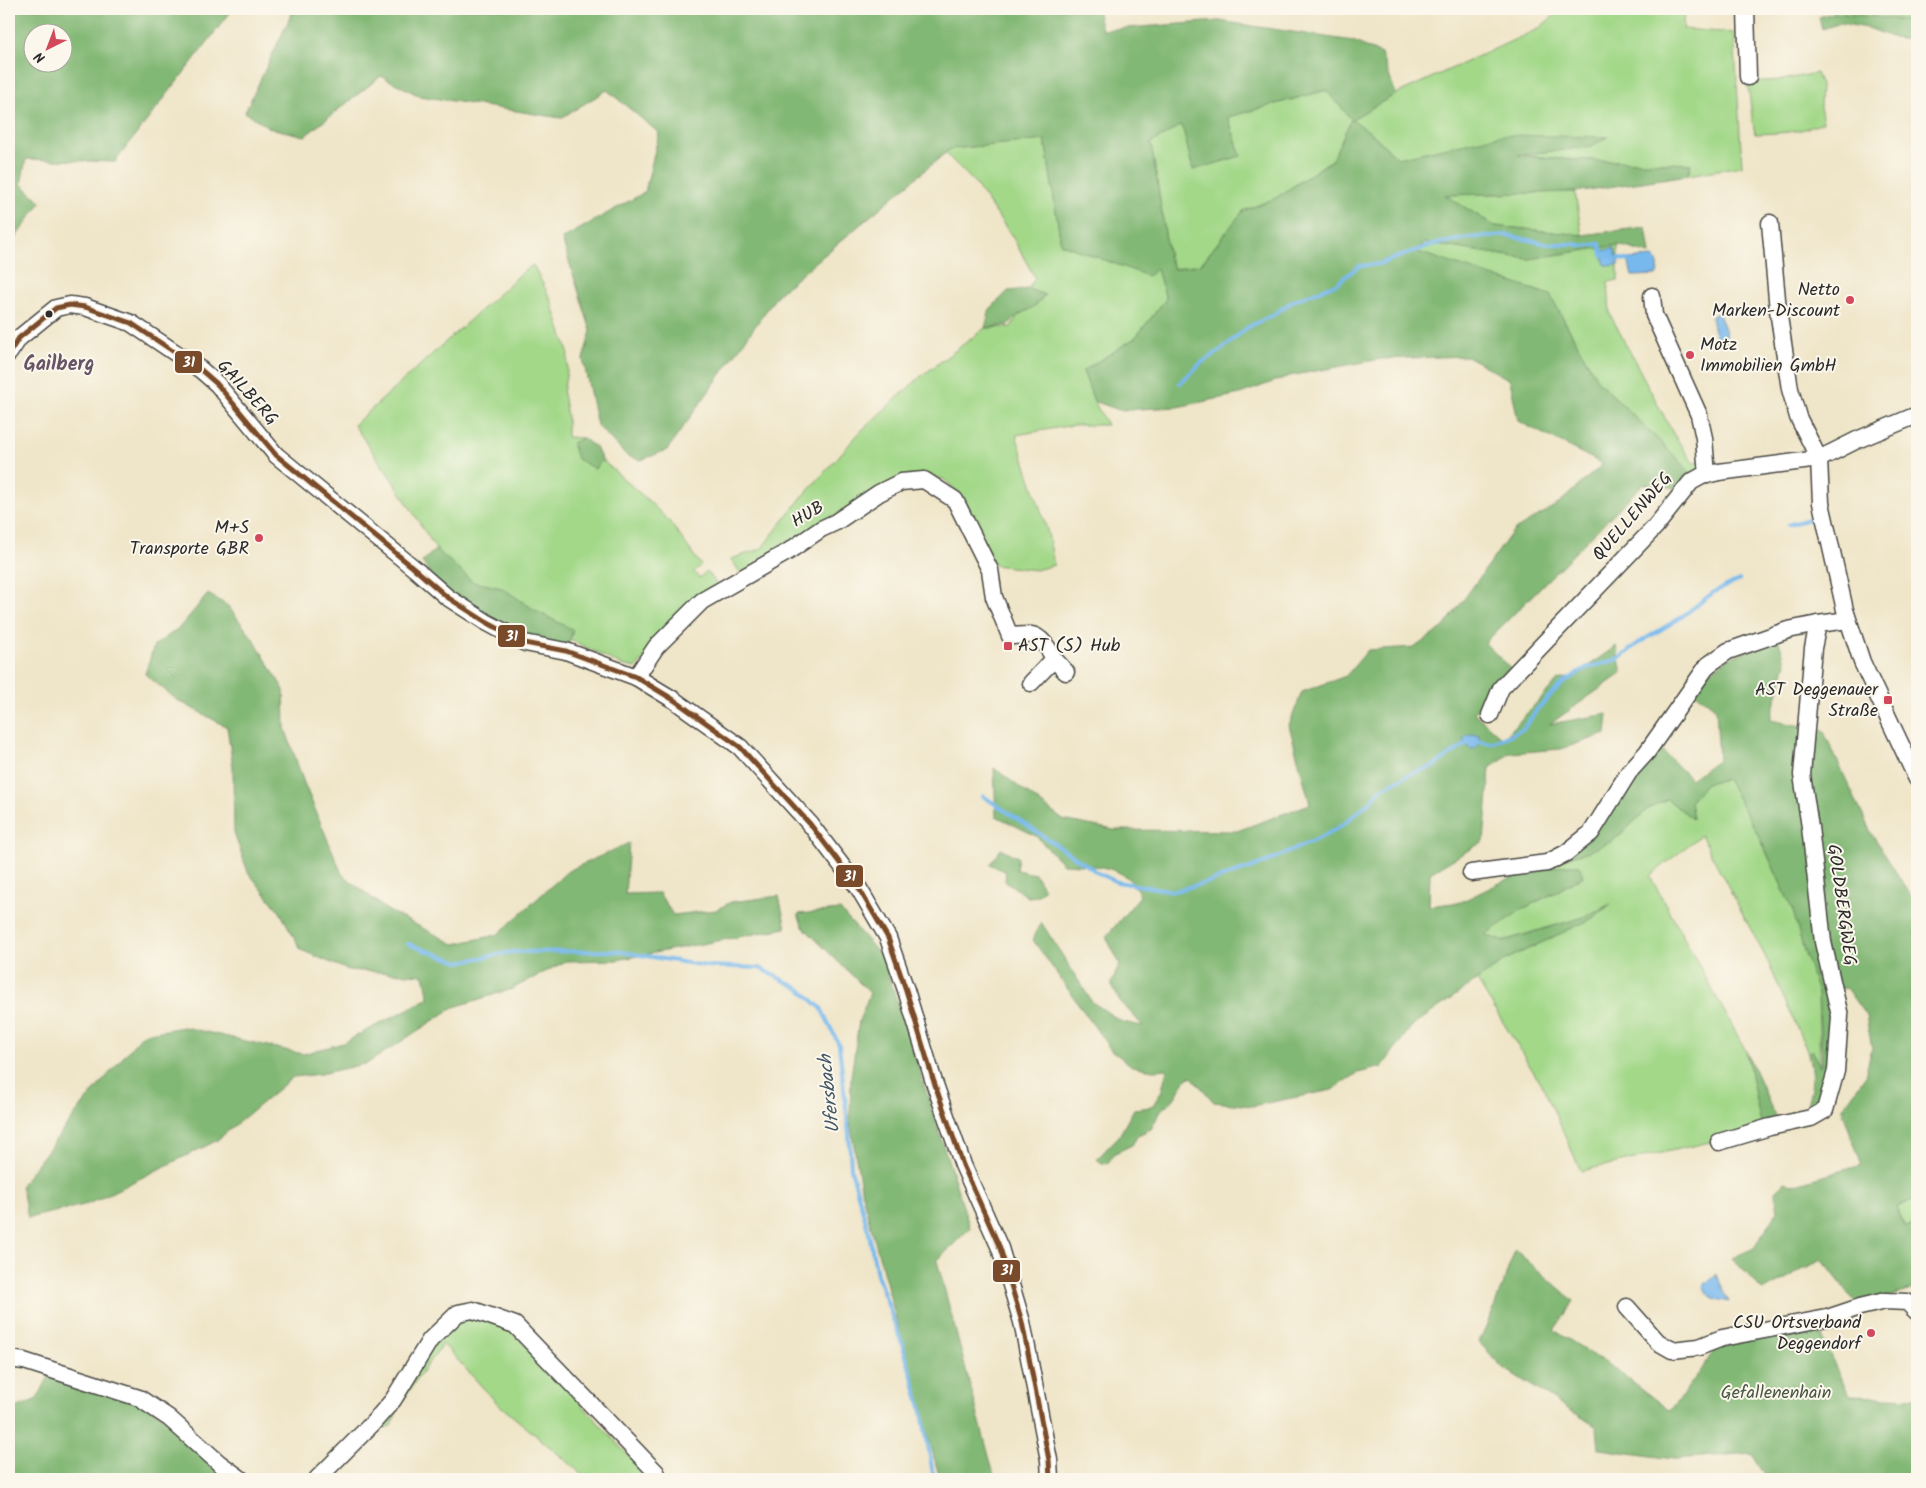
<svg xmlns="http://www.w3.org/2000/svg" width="1926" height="1488" font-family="Kalam,sans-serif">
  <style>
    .green { fill: #a3d889; stroke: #67825a }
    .forest { fill: #82b875; stroke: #567250; fill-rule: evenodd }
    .water { fill: #78b9ed; stroke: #52728c }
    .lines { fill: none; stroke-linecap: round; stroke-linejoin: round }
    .stream { stroke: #78b9ed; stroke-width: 4 }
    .minor-casing { stroke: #484743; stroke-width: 19 }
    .minor { stroke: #fff; stroke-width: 16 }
    .bus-1-casing { stroke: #fbf7ec; stroke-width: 9 }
    .bus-1 { stroke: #7a4b2a; stroke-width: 5 }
    .poi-dot { fill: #d1495b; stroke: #fbf7ec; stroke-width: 2 }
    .bus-dot { fill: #2b2b2b; stroke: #fbf7ec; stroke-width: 2 }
    .labels { text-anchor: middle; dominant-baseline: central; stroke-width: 4; stroke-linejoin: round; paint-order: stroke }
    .poi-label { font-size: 18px; fill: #2b2b2b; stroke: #fbf7ec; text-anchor: end }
    .street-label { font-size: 18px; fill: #2b2b2b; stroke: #fbf7ec }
    .park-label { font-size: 18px; fill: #495642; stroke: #fbf7ec }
    .water-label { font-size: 19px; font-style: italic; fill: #425665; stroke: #fbf7ec }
    .quarter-label { font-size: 20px; font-weight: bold; fill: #675466; stroke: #fbf7ec }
    .line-badge { stroke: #fbf7ec; stroke-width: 2 }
    .badge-label { font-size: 14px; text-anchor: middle; font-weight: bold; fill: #fff }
  </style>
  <rect width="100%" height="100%" fill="#fbf7ec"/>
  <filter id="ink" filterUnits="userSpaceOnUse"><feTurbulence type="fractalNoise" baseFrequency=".02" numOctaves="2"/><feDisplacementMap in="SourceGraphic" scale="10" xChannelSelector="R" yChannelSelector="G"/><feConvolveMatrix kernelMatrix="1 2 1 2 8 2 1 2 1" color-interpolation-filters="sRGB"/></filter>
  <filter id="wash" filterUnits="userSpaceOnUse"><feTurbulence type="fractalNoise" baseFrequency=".0096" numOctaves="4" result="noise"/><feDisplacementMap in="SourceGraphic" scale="20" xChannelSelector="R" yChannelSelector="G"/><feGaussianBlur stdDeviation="1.12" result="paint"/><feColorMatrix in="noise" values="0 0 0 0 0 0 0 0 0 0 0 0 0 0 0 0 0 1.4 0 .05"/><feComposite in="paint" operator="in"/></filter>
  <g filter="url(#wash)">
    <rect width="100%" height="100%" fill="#efe5c8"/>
    <g class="green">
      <path d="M 1562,9 L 1684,9 L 1683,29 L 1734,33 L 1742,166 L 1688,175 L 1691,164 L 1562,159 L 1515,154 L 1589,147 L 1607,137 L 1441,149 L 1398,158 L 1371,133 L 1276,198 L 1243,211 L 1201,264 L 1174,269 L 1169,259 L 1151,142 L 1182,124 L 1193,170 L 1240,156 L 1228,117 L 1327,90 L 1351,119 L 1396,94 L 1538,29 Z"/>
      <path d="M 1834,9 L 1865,9 L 1868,10 L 1870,9 L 1909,9 L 1917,16 L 1917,21 L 1832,13 Z"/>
      <path d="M 1816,73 L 1821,85 L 1820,107 L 1823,122 C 1803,133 1778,133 1755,134 C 1751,117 1751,100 1747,82 L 1782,80 Z"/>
      <path d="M 1045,140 L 1061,244 L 1157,269 L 1166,299 L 1135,338 L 1083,371 L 1094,401 L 1107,425 L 1074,425 L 1016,435 L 1048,533 L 1054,565 L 1036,570 L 994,565 L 962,496 L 945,480 L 930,475 L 741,574 L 731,559 L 761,549 L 798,502 L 862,430 L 919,378 L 985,328 L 1011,327 L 1017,316 L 1035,306 L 1044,295 L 1028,289 L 1035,278 L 1012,236 L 974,182 L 945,153 L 950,149 Z"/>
      <path d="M 1575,192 L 1582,235 L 1495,226 L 1444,195 Z"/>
      <path d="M 1424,243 L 1529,259 L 1618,245 L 1618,280 L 1608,282 L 1610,314 L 1674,435 L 1693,463 L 1702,460 L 1702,467 L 1693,474 L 1598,381 L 1550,295 L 1415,252 Z"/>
      <path d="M 533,265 L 551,300 L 568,352 L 567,371 L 563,393 L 567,417 L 567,437 L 583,438 L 573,443 L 595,469 L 602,460 L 650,502 L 669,521 L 701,565 L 694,572 L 699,578 L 707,571 L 716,583 L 636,668 L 621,665 L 570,639 L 573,630 L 536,611 L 502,588 L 473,582 L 436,549 L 397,487 L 354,425 L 524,271 Z"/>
      <path d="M 1727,779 L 1761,840 L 1793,911 L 1804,951 L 1818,993 L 1820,1067 L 1811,1050 L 1808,1053 L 1767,960 L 1701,835 L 1650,876 L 1746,1051 L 1761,1124 L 1719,1140 L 1581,1171 L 1544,1089 L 1477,980 L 1507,959 L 1591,919 L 1608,906 L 1581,918 L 1503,941 L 1484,935 L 1524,908 L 1554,893 L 1583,876 L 1535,870 L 1614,840 L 1648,809 L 1667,799 L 1693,819 L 1690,802 L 1706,782 Z"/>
      <path d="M 1917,1198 L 1917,1226 L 1904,1227 L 1897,1207 Z"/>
      <path d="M 472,1315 L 508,1328 L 546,1366 L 650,1479 L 585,1479 L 575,1468 L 497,1403 L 443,1344 C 423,1370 403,1395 391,1426 L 375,1430 L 376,1426 L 388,1418 L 393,1406 L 433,1344 L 457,1320 Z"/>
    </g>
    <g class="forest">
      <path d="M 9,9 L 233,9 L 115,162 L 26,159 L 21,184 L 41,202 L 11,244 L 9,241 ZM 32,32 L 62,32 L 62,62 L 32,62 Z"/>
      <path d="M 294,9 L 1097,9 L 1102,30 L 1219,21 L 1353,41 L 1381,54 L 1396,94 L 1352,119 L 1371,133 L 1398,158 L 1502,135 L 1608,137 L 1589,147 L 1518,155 L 1562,159 L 1691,164 L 1688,175 L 1575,192 L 1445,195 L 1495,226 L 1582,235 L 1646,227 L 1650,254 L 1618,245 L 1529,259 L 1425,243 L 1415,251 L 1550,295 L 1598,381 L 1693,474 L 1675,488 L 1643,484 L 1485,643 L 1513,671 L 1474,713 L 1503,739 L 1558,680 L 1573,677 L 1616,646 L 1622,673 L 1550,724 L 1608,714 L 1606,734 L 1561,749 L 1510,753 L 1490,768 L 1484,841 L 1430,873 L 1429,906 L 1461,902 L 1508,879 L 1535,871 L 1565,865 L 1579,865 L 1583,876 L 1554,893 L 1524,908 L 1485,935 L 1503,941 L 1581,918 L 1611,904 L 1591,919 L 1507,959 L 1411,1027 L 1382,1067 L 1358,1073 L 1332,1090 L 1252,1106 L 1214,1102 L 1191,1076 L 1184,1082 L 1174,1099 L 1161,1110 L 1151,1129 L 1138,1135 L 1132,1145 L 1115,1153 L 1107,1164 L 1102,1163 L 1097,1159 L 1119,1136 L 1134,1109 L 1152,1107 L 1162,1090 L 1167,1069 L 1153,1070 L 1132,1066 L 1111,1050 L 1033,940 L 1041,922 L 1092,1002 L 1122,1022 L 1143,1026 L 1120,1001 L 1111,984 L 1120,964 L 1106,937 L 1140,896 C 1127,863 1093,866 1063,864 L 1036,836 L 996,816 L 994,768 L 1063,820 L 1114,830 L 1237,831 L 1310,804 L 1289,725 L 1302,692 L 1346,676 L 1368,650 L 1415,647 L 1444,627 L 1513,531 L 1558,504 L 1603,464 L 1518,421 L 1510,380 L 1467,356 L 1380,359 L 1289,376 L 1240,394 L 1177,407 L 1119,410 L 1094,401 L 1083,371 L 1135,338 L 1166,299 L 1157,269 L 1148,276 L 1061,244 L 1045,140 L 950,149 L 778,294 L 667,450 L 641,460 L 627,456 L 597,425 L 583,359 L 591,331 L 562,239 L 645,192 L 659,133 L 607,90 L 561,118 L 420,96 L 381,76 L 305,136 L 270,128 L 245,112 ZM 1326,90 L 1351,119 L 1332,160 L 1276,198 L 1243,211 L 1201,264 L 1174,269 L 1169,259 L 1151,143 L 1182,125 L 1193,170 L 1241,156 L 1228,117 Z"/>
      <path d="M 1832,13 L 1917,21 L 1917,41 L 1894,38 L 1871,29 L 1841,23 L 1822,29 L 1819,17 Z"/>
      <path d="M 1028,289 L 1045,295 L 1035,306 L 1017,316 L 1008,325 L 985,328 L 990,309 L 1008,291 Z"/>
      <path d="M 583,438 L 596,448 L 602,460 L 595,469 L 577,459 L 572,443 Z"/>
      <path d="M 436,549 L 473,582 L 502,588 L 536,611 L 573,630 L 566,651 L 525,643 L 447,597 L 422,562 Z"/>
      <path d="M 208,594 L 228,606 L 254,640 L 284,690 L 285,728 L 304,783 L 342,874 L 387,910 L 454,944 L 497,935 L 568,871 L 629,843 L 625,894 L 659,893 L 673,915 L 716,910 L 731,902 L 779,896 L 786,928 L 617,960 L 566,961 L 512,989 L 454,1007 L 368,1063 L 320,1074 L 293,1077 L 216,1141 L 88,1204 L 28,1218 L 21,1185 L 84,1103 L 143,1034 L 184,1027 L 303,1054 L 343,1043 L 429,998 L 424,975 L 348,970 L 301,950 L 280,912 L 248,872 L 234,833 L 233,767 L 227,727 L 177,700 L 145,674 L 154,646 L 180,627 Z"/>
      <path d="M 1778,639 L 1786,663 L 1770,720 L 1823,730 L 1871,833 L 1917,905 L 1917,1198 L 1897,1207 L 1904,1227 L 1917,1226 L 1917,1288 L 1859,1307 L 1822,1259 L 1763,1291 L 1732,1258 L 1754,1248 L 1778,1211 L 1775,1191 L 1784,1182 L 1792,1185 L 1862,1165 L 1842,1110 L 1865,1076 L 1872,1048 L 1866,1016 L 1846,988 L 1833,989 L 1839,1015 L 1825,1109 L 1811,1116 L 1807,1105 C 1813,1086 1813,1073 1808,1053 L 1811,1050 L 1820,1066 L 1822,1061 L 1818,993 L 1804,951 L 1793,911 L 1761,840 L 1727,779 L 1706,783 L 1690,802 L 1693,819 L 1667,799 L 1648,809 L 1614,840 L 1590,851 L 1565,858 L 1635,771 L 1660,748 L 1691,779 L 1719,759 L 1716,709 L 1696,693 L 1704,675 L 1731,657 Z"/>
      <path d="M 1001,849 L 1018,857 L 1016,870 L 1035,874 L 1044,889 L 1037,896 L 1028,897 L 1005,881 L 1006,872 L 990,864 Z"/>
      <path d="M 840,910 L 883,958 L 970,1228 L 937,1261 L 995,1479 L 940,1479 L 862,1194 L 850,1121 L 851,1077 L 859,1021 L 870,993 L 803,927 L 798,914 Z"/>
      <path d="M 1746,1051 L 1776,1118 L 1761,1124 Z"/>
      <path d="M 1515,1250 L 1574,1301 L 1554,1330 L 1618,1371 L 1670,1411 L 1705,1365 L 1721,1337 L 1814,1320 L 1849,1396 L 1917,1398 L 1917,1479 L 1811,1478 L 1811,1479 L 1767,1479 L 1751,1453 L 1674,1459 L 1599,1449 L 1597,1427 L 1502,1367 L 1479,1342 L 1494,1308 Z"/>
      <path d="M 53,1369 L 139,1398 L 241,1479 L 9,1479 L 9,1411 L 37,1399 Z"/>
    </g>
    <g class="water">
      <path d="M 1614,248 L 1619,264 L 1613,266 L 1605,265 L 1601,251 Z"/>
      <path d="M 1654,257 C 1659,261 1659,270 1657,275 L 1632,276 L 1628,259 Z"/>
      <path d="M 1718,312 L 1725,329 L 1726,341 L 1723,345 C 1714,338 1713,327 1711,317 Z"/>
      <path d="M 1471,734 L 1479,735 L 1480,741 L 1476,748 L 1471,749 L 1466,745 L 1463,738 Z"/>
      <path d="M 1716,1274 L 1729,1302 C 1717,1299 1708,1299 1703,1286 Z"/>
    </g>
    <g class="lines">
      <g class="stream">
        <path d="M 1613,258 L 1633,261"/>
        <path d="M 1180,383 L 1201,363 L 1221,350 L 1248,327 L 1273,315 L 1293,301 L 1336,284 L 1359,266 L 1379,264 L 1431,245 L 1468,238 L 1506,235 L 1547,244 L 1575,244 L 1583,246 L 1600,244 L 1602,255"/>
        <path d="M 1788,525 L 1812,518"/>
        <path d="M 1477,741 L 1492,743 L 1523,729 L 1539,707 L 1562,684 L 1586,668 L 1619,659 L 1637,644 L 1680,618 L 1714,592 L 1739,580"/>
        <path d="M 983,796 L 1100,874 L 1117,882 L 1174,891 L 1209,882 L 1264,863 L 1324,836 L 1341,826 L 1372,800 L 1381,789 L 1412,773 L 1432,767 L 1468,743"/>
        <path d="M 408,944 L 459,962 L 512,952 L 616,951 L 706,966 L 760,968 L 800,989 L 821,1008 L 839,1045 L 849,1134 L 851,1169 L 869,1234 L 877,1275 L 902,1343 L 921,1407 L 934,1479"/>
      </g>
    </g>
  </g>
  <g filter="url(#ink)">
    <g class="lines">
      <g class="minor-casing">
        <g id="minor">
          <path d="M 1746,9 L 1748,77"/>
          <path d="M 1770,223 L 1778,310 L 1790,389 L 1798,417 L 1819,459 L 1821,503 L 1845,610 L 1862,662 L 1917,779"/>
          <path d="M 1652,296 L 1654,315 L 1699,415 L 1704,438 L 1707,475"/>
          <path d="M 9,353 L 19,338 L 56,308 L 70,305 L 85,307 L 131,323 L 201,370 L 217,384 L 276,455 L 415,569 L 447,597 L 486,622 L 525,643 L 566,651 L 636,677 L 674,700 L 740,747 L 810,824 L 858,887 L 888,938 L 906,990 L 933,1079 L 963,1165 L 1000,1248 L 1022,1322 L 1049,1460 L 1050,1479"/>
          <path d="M 636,677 L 656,647 L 702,601 L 789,551 L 821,529 L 836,522 L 879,493 L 901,482 L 924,480 L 955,500 L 990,570 L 994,597 L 1010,636 C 1016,636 1021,635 1027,635 C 1040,633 1049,649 1054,659"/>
          <path d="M 1031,683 L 1054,659 L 1066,672"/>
          <path d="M 1490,715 L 1501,688 L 1655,527 L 1691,482 L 1702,476 L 1719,472 L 1819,459 L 1857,440 L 1917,415"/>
          <path d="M 1471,873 L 1547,863 L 1566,853 L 1591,833 L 1629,772 L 1647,752 L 1708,665 L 1728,651 L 1788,630 L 1818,624"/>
          <path d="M 1719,1142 L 1770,1127 L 1811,1118 L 1825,1110 L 1836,1071 L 1840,1016 L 1823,942 L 1810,827 L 1802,775 L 1813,648 L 1818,624 L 1848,620"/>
          <path d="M 1627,1307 L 1658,1342 L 1672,1350 L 1699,1347 L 1722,1338 L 1827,1318 L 1860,1307 L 1885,1301 L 1907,1302 L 1917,1312"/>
          <path d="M 9,1359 L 24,1361 L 139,1398 L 169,1418 L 219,1463 L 241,1479"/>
          <path d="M 317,1479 L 372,1424 L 393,1400 L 430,1340 L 458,1313 L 473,1310 L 515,1325 L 656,1472 L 659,1479"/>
        </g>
      </g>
      <use href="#minor" class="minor"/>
      <g class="bus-1-casing">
        <path id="bus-1" d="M 9,353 L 19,338 L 56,308 L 70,305 L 85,307 L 131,323 L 201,370 L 217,384 L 276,455 L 415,569 L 447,597 L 486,622 L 525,643 L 566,651 L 636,677 L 674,700 L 740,747 L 810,824 L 858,887 L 888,938 L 906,990 L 933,1079 L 963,1165 L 1000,1248 L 1022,1322 L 1049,1460 L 1050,1479"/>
      </g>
      <use href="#bus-1" class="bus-1"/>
    </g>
  </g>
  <g class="poi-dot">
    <circle cx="1850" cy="300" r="5"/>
    <circle cx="1690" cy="355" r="5"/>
    <circle cx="259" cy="538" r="5"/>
    <rect x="1003" y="641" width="10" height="10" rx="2.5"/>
    <rect x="1883" y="695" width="10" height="10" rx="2.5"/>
    <circle cx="1871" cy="1333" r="5"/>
  </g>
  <circle class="bus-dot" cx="49" cy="314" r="4.5"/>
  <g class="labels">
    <g class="poi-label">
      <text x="1840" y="290">Netto<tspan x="1840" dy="21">Marken-Discount</tspan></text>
      <text x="1700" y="345" text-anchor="start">Motz<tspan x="1700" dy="21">Immobilien GmbH</tspan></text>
      <text x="249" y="528">M+S<tspan x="249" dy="21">Transporte GBR</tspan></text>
      <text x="1018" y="646" text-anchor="start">AST (S) Hub</text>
      <text x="1878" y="690">AST Deggenauer<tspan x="1878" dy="21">Straße</tspan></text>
      <text x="1861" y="1323">CSU Ortsverband<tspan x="1861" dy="21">Deggendorf</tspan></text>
    </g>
    <g class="street-label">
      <text transform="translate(247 393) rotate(48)">GAILBERG</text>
      <text transform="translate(808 515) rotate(-31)">HUB</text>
      <text transform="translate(1633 517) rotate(-49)">QUELLENWEG</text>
      <text transform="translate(1841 905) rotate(82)">GOLDBERGWEG</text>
    </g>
    <g class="park-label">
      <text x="1776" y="1393">Gefallenenhain</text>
    </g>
    <g class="water-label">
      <text transform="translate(830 1094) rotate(-96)">Ufersbach</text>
    </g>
    <g class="quarter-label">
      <text x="59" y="365">Gailberg</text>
    </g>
  </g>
  <g class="line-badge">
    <rect x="174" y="350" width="29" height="24" rx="5" fill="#7a4b2a"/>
    <rect x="497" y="624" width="29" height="24" rx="5" fill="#7a4b2a"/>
    <rect x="835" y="864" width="29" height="24" rx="5" fill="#7a4b2a"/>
    <rect x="992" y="1259" width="29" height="24" rx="5" fill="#7a4b2a"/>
  </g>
  <g class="badge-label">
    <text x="189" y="367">31</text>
    <text x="512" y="641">31</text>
    <text x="850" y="881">31</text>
    <text x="1007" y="1275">31</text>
  </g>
  <rect width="1926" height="1488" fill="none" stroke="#fbf7ec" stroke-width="30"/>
  <g transform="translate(48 48) rotate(222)"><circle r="24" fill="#fbf7ec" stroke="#a8a59f"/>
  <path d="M0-4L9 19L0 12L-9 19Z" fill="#d1495b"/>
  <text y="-8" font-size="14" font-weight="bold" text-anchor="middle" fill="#2b2b2b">N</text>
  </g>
</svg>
